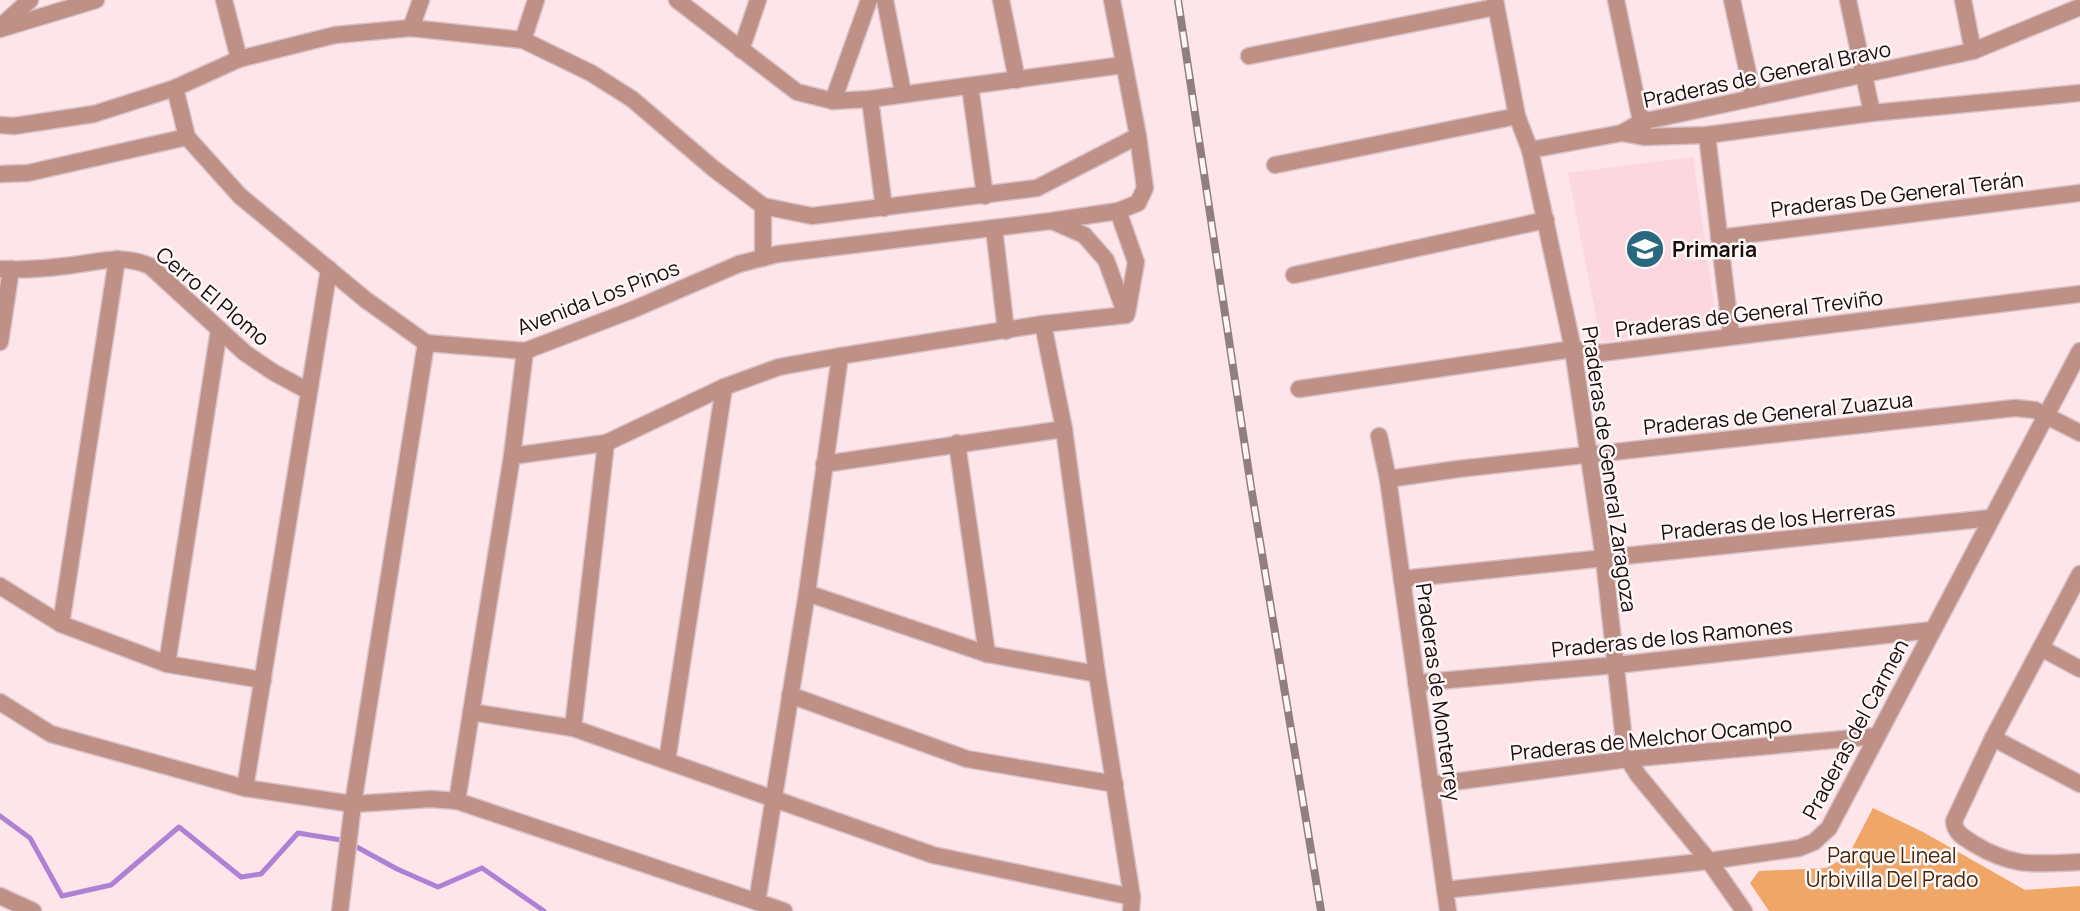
<svg xmlns="http://www.w3.org/2000/svg" width="2080" height="911" font-family="Manrope,sans-serif">
  <style>
    .built { fill: #fdd7df }
    .park { fill: #efa667 }
    .lines { fill: none; stroke-linecap: round; stroke-linejoin: round }
    .stream { stroke: #af81d4; stroke-width: 5 }
    .minor-casing { stroke: #d8c2c7; stroke-width: 19 }
    .minor { stroke: #be9086; stroke-width: 16 }
    .rail-casing { stroke: #907e81; stroke-width: 8 }
    .rail { stroke: #fff7f8; stroke-width: 5; stroke-dasharray: 16; stroke-linecap: butt }
    .labels { text-anchor: middle; dominant-baseline: central; stroke-width: 5; stroke-linejoin: round; paint-order: stroke }
    .street-label { font-size: 21px; fill: #180c0e; stroke: #fff7f8 }
    .poi-label { font-size: 21px; font-weight: bold; fill: #180c0e; stroke: #fff7f8; text-anchor: start }
    .park-label { font-size: 21px; fill: #472708; stroke: #fff7f8 }
  </style>
  <rect width="100%" height="100%" fill="#fde5ea"/>
  <path class="built" d="M 1693,157 L 1717,325 L 1601,342 L 1568,173 Z"/>
  <path class="park" d="M 1873,808 L 1923,832 L 2025,890 L 2080,886 L 2080,911 L 1769,911 L 1750,883 L 1759,871 L 1826,868 L 1848,856 Z"/>
  <g class="lines">
    <g class="stream">
      <path d="M 0,816 L 30,838 L 62,896 L 111,885 L 179,827 L 241,877 L 261,874 L 298,833 L 341,840"/>
      <path d="M 355,846 L 397,869 L 438,887 L 482,868 L 544,911"/>
    </g>
    <g class="minor-casing">
      <g id="minor">
        <path d="M 224,0 L 239,59"/>
        <path d="M 677,0 L 797,92 L 833,101 L 870,99 L 1123,65"/>
        <path d="M 885,0 L 903,93"/>
        <path d="M 1001,0 L 1017,80"/>
        <path d="M 1495,0 L 1517,116 L 1530,150 L 1573,349 L 1604,559 L 1624,741 L 1628,759 L 1638,775 L 1709,861 L 1744,911"/>
        <path d="M 1616,0 L 1643,131"/>
        <path d="M 1732,0 L 1753,96"/>
        <path d="M 1848,0 L 1872,113"/>
        <path d="M 1963,0 L 1973,51"/>
        <path d="M 0,27 L 30,0"/>
        <path d="M 411,28 L 421,0"/>
        <path d="M 0,29 L 96,0"/>
        <path d="M 523,40 L 536,0"/>
        <path d="M 741,50 L 758,0"/>
        <path d="M 1249,56 L 1496,7"/>
        <path d="M 970,86 L 985,196"/>
        <path d="M 175,88 L 187,137"/>
        <path d="M 870,99 L 884,208"/>
        <path d="M 833,101 L 869,0"/>
        <path d="M 0,125 L 14,126 L 94,114 L 175,88 L 239,59 L 335,35 L 411,28 L 523,40 L 591,73 L 632,99 L 714,169 L 763,206 L 812,216 L 1037,188 L 1138,136"/>
        <path d="M 1622,133 L 1641,122 L 1973,51 L 2080,7"/>
        <path d="M 1707,135 L 1731,335"/>
        <path d="M 1530,150 L 1622,133 L 1644,137 L 1707,135 L 1872,113 L 2080,93"/>
        <path d="M 1275,165 L 1517,116"/>
        <path d="M 0,174 L 28,173 L 187,137 L 240,196 L 366,300 L 426,343 L 525,351 L 632,310 L 739,264 L 778,254 L 1051,221 L 1118,211 L 1138,203 L 1145,188 L 1138,136 L 1112,0"/>
        <path d="M 763,206 L 763,258"/>
        <path d="M 1118,211 L 1136,262 L 1127,313"/>
        <path d="M 1052,221 L 1084,235 L 1106,260 L 1126,315"/>
        <path d="M 994,228 L 1006,331"/>
        <path d="M 1719,238 L 2080,193"/>
        <path d="M 0,269 C 21,270 44,269 65,266 C 96,263 120,253 150,266 L 245,353 L 273,372 L 308,391"/>
        <path d="M 1294,275 L 1546,220"/>
        <path d="M 1043,324 L 1064,429 L 1097,674 L 1132,897 L 1131,911"/>
        <path d="M 0,342 L 11,269"/>
        <path d="M 1299,389 L 1573,349 L 1601,353 L 2080,294"/>
        <path d="M 1379,436 L 1388,479 L 1448,911"/>
        <path d="M 957,443 L 987,654"/>
        <path d="M 512,456 L 606,443 L 724,387 L 779,367 L 840,356 L 1043,324 L 1126,315"/>
        <path d="M 824,464 L 1064,429"/>
        <path d="M 1388,479 L 1458,469 L 2015,408 L 2035,410 L 2080,433"/>
        <path d="M 2080,574 L 1993,738 L 1954,821 C 1955,834 1964,837 1974,844 C 2014,868 2035,864 2080,862"/>
        <path d="M 1402,579 L 1991,518"/>
        <path d="M 0,586 L 61,624 L 167,664 L 263,680"/>
        <path d="M 807,593 L 987,654 L 1097,674"/>
        <path d="M 61,624 L 117,259"/>
        <path d="M 2041,648 L 2080,669"/>
        <path d="M 167,664 L 219,330"/>
        <path d="M 1416,683 L 1616,665 L 1932,630"/>
        <path d="M 790,695 L 967,759 L 1115,784"/>
        <path d="M 0,702 L 51,734 L 245,788 L 353,804 L 431,799 L 457,801 L 784,911"/>
        <path d="M 471,712 L 573,728 L 933,855 L 1132,897"/>
        <path d="M 573,728 L 606,443"/>
        <path d="M 1993,738 L 2080,784"/>
        <path d="M 667,761 L 724,387"/>
        <path d="M 1430,785 L 1628,759 L 1876,736"/>
        <path d="M 245,788 L 329,269"/>
        <path d="M 457,801 L 512,456 L 525,351"/>
        <path d="M 1445,890 L 1709,861 L 1799,848 L 1814,842 L 1829,828 L 2080,351"/>
        <path d="M 0,896 L 33,911"/>
        <path d="M 757,902 L 807,593 L 840,356"/>
        <path d="M 340,911 L 353,804 L 426,343"/>
      </g>
    </g>
    <use href="#minor" class="minor"/>
    <g class="rail-casing">
      <path id="rail" d="M 1178,0 L 1251,487 L 1321,911"/>
    </g>
    <use href="#rail" class="rail"/>
  </g>
  <defs>
    <g id="school-disc" transform="scale(2.0125)"><circle r="9.5" fill="#2a687f" stroke="#fff7f8"/><path d="M0-5L7-2L0 1L-7-2ZM-4 1L0 2.5L4 1V4Q0 6-4 4Z" fill="#fff"/></g>
  </defs>
  <g fill-rule="evenodd">
    <use href="#school-disc" x="1645" y="249"/>
  </g>
  <g class="labels">
    <g class="street-label">
      <text transform="translate(1767 74) rotate(-12)">Praderas de General Bravo</text>
      <text transform="translate(1897 194) rotate(-7)">Praderas De General Terán</text>
      <text transform="translate(213 296) rotate(40)">Cerro El Plomo</text>
      <text transform="translate(598 297) rotate(-21)">Avenida Los Pinos</text>
      <text transform="translate(1749 313) rotate(-7)">Praderas de General Treviño</text>
      <text transform="translate(1778 413) rotate(-6)">Praderas de General Zuazua</text>
      <text transform="translate(1610 469) rotate(82)">Praderas de General Zaragoza</text>
      <text transform="translate(1778 520) rotate(-6)">Praderas de los Herreras</text>
      <text transform="translate(1672 637) rotate(-6)">Praderas de los Ramones</text>
      <text transform="translate(1439 692) rotate(82)">Praderas de Monterrey</text>
      <text transform="translate(1855 729) rotate(-62)">Praderas del Carmen</text>
      <text transform="translate(1651 738) rotate(-6)">Praderas de Melchor Ocampo</text>
    </g>
    <g class="poi-label">
      <text x="1672" y="249">Primaria</text>
    </g>
    <g class="park-label">
      <text x="1892" y="855">Parque Lineal<tspan x="1892" dy="24">Urbivilla Del Prado</tspan></text>
    </g>
  </g>
</svg>
